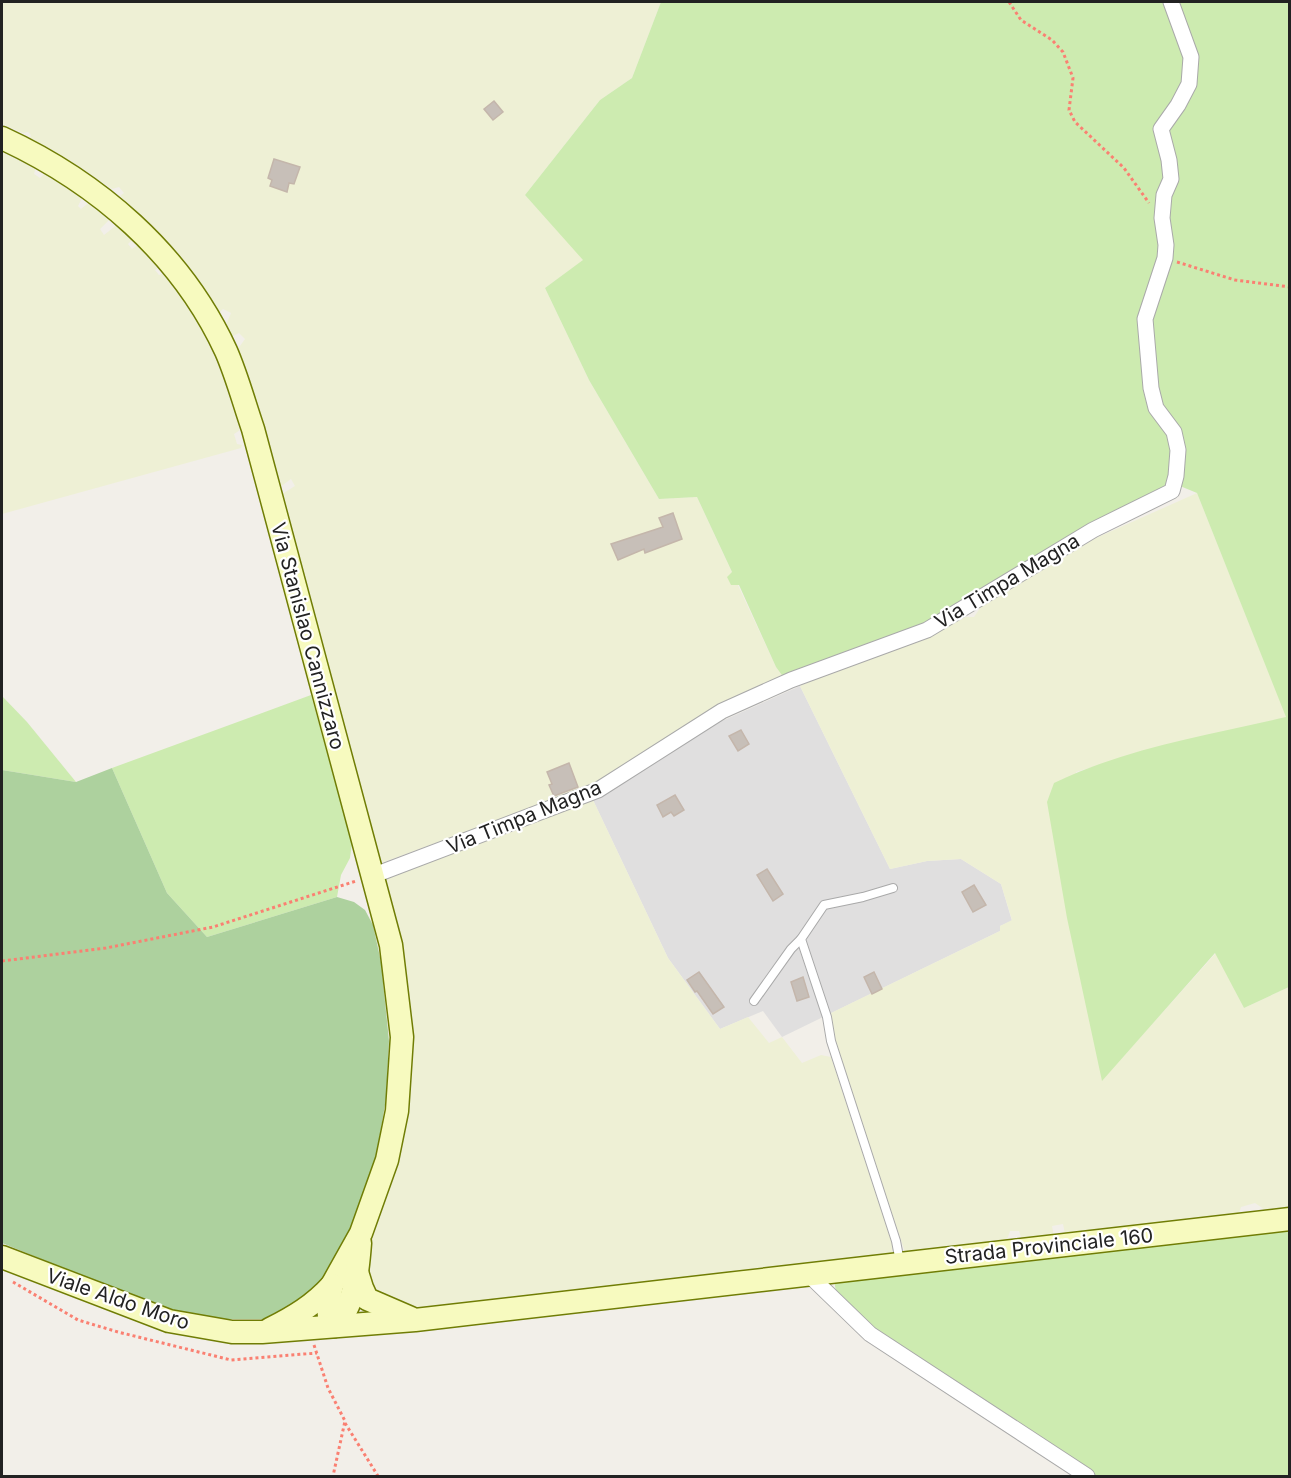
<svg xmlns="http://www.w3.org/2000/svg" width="1291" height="1478" font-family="Inter,sans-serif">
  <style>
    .residential { fill: #e0dfdf }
    .farmland { fill: #eef0d5 }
    .grass { fill: #cdebb0 }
    .forest { fill: #add19e }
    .building { fill: #c7bfb8; stroke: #c4b6ab; stroke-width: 1.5 }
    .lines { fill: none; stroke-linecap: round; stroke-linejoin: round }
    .lane-casing { stroke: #a9a9a9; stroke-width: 10 }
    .street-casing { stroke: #a9a9a9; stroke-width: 17 }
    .secondary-casing { stroke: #707d05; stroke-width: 25 }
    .path { stroke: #fa8072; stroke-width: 3; stroke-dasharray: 3 3; stroke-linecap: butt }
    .lane { stroke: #fff; stroke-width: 8 }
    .street { stroke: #fff; stroke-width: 15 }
    .secondary { stroke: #f7fabf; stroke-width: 22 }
    .labels { text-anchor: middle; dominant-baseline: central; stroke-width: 4.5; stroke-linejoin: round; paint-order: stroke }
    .street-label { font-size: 20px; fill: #222; stroke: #fff }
  </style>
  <rect width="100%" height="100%" fill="#f2efe9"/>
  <path class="residential" d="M 800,686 L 890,869 L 927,861 L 961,859 L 1001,884 L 1012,921 L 1000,926 L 1000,931 L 782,1037 L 763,1011 L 720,1029 L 668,958 L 593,800 L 722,721 Z"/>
  <g class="farmland">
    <path d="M 2,2 L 661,2 L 632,78 L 600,100 L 525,195 L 584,260 L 545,288 L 589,380 L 659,499 L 697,497 L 776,667 L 784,678 L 598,784 L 381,863 L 282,494 L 295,486 L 291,479 L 280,487 L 246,370 L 237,350 L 245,339 L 239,333 L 231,337 L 226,325 L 231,313 L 223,309 L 219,313 L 182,260 L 120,196 L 124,193 L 119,187 L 112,189 L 83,169 L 29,139 L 31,135 L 28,132 L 23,133 L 2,124 Z"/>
    <path d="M 2,147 L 36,166 L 34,174 L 40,178 L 46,172 L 83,196 L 78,206 L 81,209 L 91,201 L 110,219 L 100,229 L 104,235 L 118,224 L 132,240 L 128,244 L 132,249 L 138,245 L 159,267 L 155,270 L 159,275 L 164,273 L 199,323 L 220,369 L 240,430 L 234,434 L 237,444 L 242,445 L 241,448 L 2,514 Z"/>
    <path d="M 1197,493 L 1287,718 L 1152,749 L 1076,772 L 1102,1080 L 1216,953 L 1244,1008 L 1289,987 L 1289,1209 L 1268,1212 L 1255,1203 L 1241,1207 L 1239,1213 L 1065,1234 L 1063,1224 L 1052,1226 L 1054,1237 L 1022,1240 L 1019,1231 L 1010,1231 L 1006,1243 L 906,1255 L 844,1070 L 834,1038 L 831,1013 L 1000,931 L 1000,926 L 1012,920 L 1001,884 L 961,859 L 927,861 L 890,869 L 800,686 L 855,662 L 925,639 L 963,617 L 974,617 L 982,605 L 1096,538 Z"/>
    <path d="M 593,800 L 668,958 L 720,1029 L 748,1017 L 769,1043 L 782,1037 L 802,1063 L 821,1055 L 831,1057 L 892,1243 L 893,1256 L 430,1308 L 402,1306 L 374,1295 L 364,1263 L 397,1168 L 411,1089 L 410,1039 L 384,875 Z"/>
  </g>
  <g class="grass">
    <path d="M 661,2 L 1167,2 L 1187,58 L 1186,78 L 1157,127 L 1165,162 L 1160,258 L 1141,320 L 1175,450 L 1167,490 L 925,627 L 784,678 L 776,667 L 739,585 L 731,585 L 727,577 L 732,572 L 697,497 L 659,499 L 589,380 L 545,288 L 583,260 L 525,195 L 600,100 L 632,78 Z"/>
    <path d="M 1177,2 L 1289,2 L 1289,987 L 1244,1008 L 1215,953 L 1102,1081 L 1067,918 L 1047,802 L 1054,783 C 1126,748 1209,735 1286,717 L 1197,493 L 1180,486 L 1163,406 L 1158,396 L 1150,320 L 1168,207 L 1167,132 L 1193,86 Z"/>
    <path d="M 311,695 L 352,843 L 350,858 L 341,875 L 337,897 L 207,937 L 167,893 L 112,768 Z"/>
    <path d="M 2,696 L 27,722 L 76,782 L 2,770 Z"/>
    <path d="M 1289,1229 L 1289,1476 L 1095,1476 L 865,1324 C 855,1314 833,1297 835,1282 Z"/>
  </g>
  <path class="forest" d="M 112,768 L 167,893 L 207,937 L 337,897 L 354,902 L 365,910 L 373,925 L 381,962 L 389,1041 L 386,1099 L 377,1152 L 353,1229 L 318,1288 L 269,1319 L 215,1319 L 156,1306 L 2,1243 L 2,770 L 76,782 Z"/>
  <g class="building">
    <path d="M 494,101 L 503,112 L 493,120 L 484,109 Z"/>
    <path d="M 274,159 L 300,167 L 294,184 L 289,183 L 287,192 L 270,186 L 272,180 L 268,178 Z"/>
    <path d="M 673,513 L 682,539 L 645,553 L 644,549 L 618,560 L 611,544 L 663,527 L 659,518 Z"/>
    <path d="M 741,730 L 749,744 L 738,751 L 729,736 Z"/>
    <path d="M 569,763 L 578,787 L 554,796 L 549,785 L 552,784 L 547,772 Z"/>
    <path d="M 675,795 L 684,810 L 674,816 L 671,812 L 663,817 L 657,805 Z"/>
    <path d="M 767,869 L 783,894 L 773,901 L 757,875 Z"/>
    <path d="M 974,885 L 986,905 L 973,912 L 962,892 Z"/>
    <path d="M 699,972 L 724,1007 L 713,1014 L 697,991 L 695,992 L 687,980 Z"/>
    <path d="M 874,972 L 882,989 L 872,994 L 864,977 Z"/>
    <path d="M 803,977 L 809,997 L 797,1001 L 791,982 Z"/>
  </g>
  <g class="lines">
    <g class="lane-casing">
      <g id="lane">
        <path d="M 893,888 L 863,897 L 824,905 L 801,939 L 827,1017 L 831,1041 L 896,1241 L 900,1262"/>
        <path d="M 754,1001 L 791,949 L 801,939"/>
      </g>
    </g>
    <g class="street-casing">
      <g id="street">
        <path d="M 372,876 L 598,790 L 722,711 L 791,680 L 927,630 L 1093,530 L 1172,491 L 1176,476 L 1178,450 L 1174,432 L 1156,408 L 1151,388 L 1145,319 L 1165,258 L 1166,245 L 1162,218 L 1164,195 L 1171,179 L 1169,160 L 1161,129 L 1178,105 L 1189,84 L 1191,57 L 1171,2"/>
        <path d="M 808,1274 L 870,1334 L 1087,1476"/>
      </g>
    </g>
    <g class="secondary-casing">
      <g id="secondary">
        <path d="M 2,138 C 97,182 181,253 226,351 C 237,376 244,403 253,429 L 391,945 L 402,1037 L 397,1111 L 387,1160 L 361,1233 L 332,1285 L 328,1304 L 329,1317 L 334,1326"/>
        <path d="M 2,1257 L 169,1321 L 232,1332 L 262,1332 L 415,1320 L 1290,1219"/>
        <path d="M 357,1272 L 362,1288 L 367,1299 L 411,1318"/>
        <path d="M 334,1326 C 355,1307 358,1270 360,1243"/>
        <path d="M 270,1329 C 294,1317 314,1305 332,1285"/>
      </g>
    </g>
    <g class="path">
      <path d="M 1009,2 L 1021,20 L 1052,40 L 1063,52 L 1073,78 L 1069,110 L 1075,122 L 1124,168 L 1149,203"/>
      <path d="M 1177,262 L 1235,280 L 1290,287"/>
      <path d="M 2,961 L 106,948 L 213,927 L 356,881"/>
      <path d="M 13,1282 L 78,1320 L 118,1332 L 231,1360 L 317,1353"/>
      <path d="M 314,1345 L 328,1388 L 345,1421 L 333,1476"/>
      <path d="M 345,1423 L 378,1476"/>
    </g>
    <use href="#lane" class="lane"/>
    <use href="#street" class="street"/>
    <use href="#secondary" class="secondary"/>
  </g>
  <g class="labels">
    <g class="street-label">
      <text transform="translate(1007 581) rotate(-31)">Via Timpa Magna</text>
      <text transform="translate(308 636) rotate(75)">Via Stanislao Cannizzaro</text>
      <text transform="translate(524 817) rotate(-22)">Via Timpa Magna</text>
      <text transform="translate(1049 1246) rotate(-6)">Strada Provinciale 160</text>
      <text transform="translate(118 1299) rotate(19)">Viale Aldo Moro</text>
    </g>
  </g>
  <rect width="1291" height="1478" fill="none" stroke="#222222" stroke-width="6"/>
</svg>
